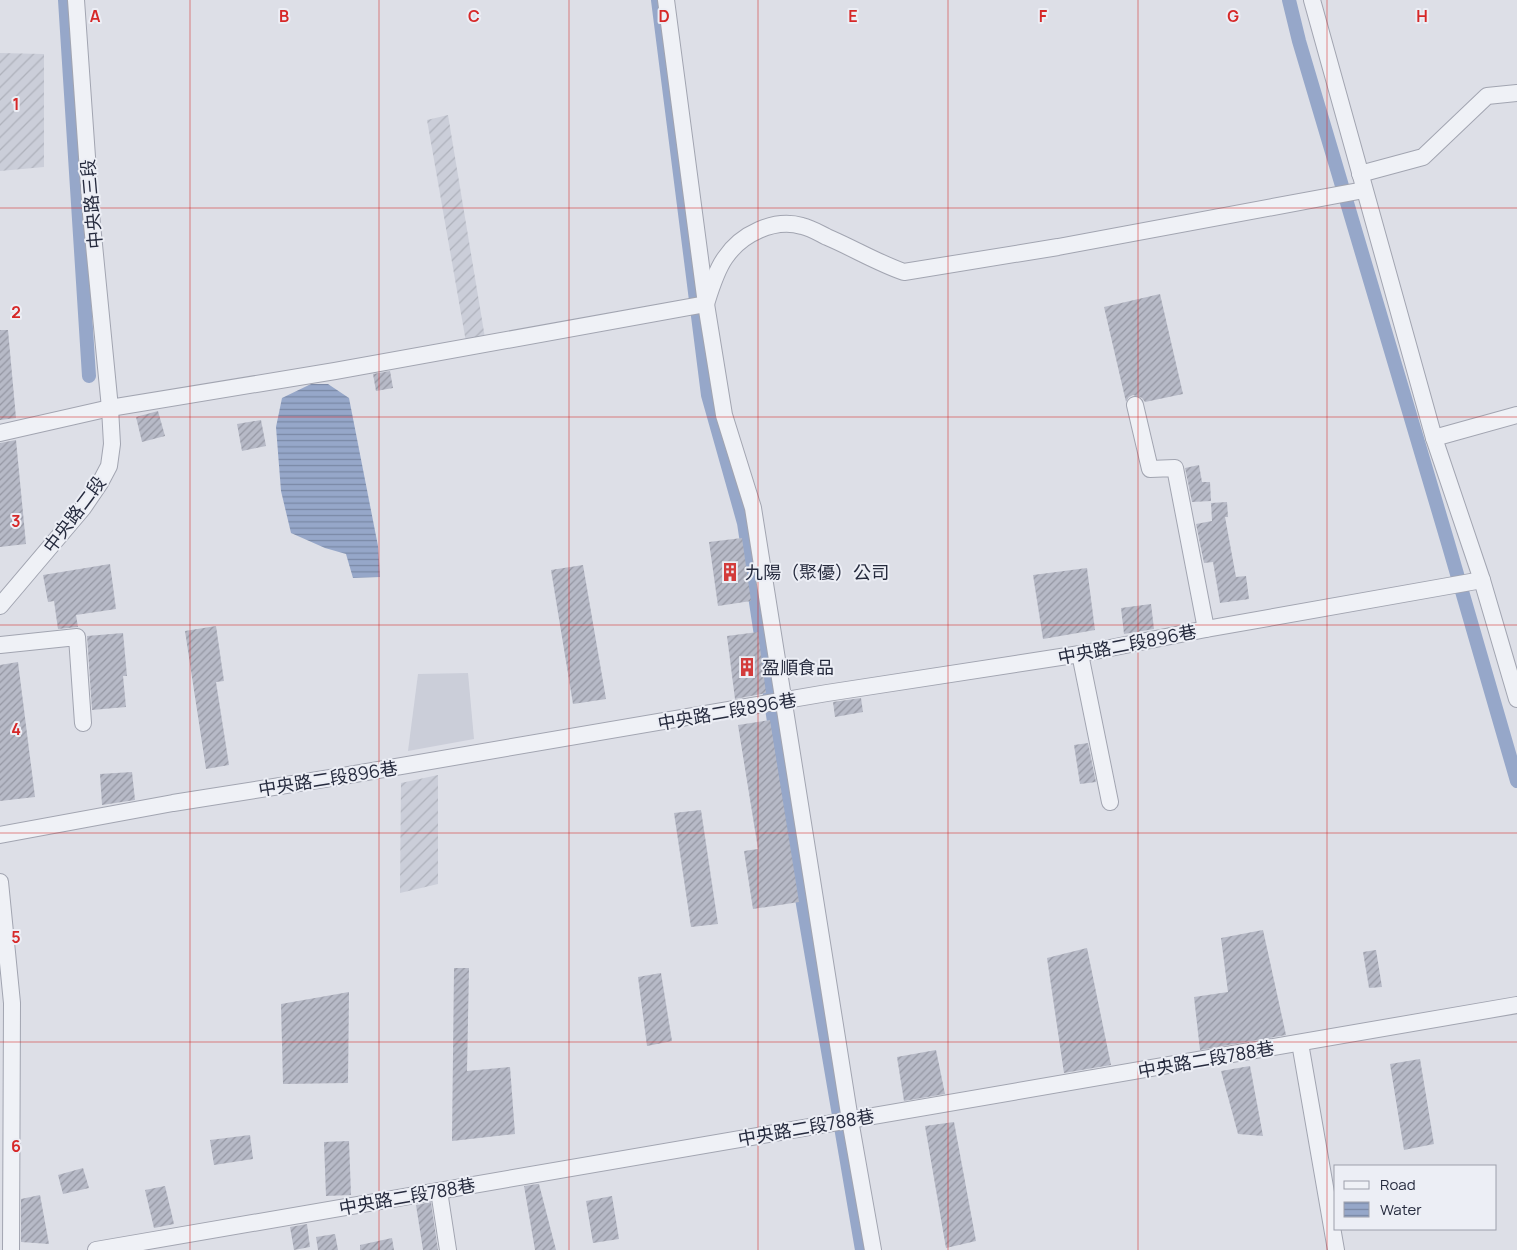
<svg xmlns="http://www.w3.org/2000/svg" width="1517" height="1250" font-family="Manrope,'Noto Sans TC',sans-serif">
  <style>
    .built { fill: #cbced9 }
    .industrial { fill: url(#industrial-furrows) }
    .water { fill: url(#water-rules) }
    .lines { fill: none; stroke-linecap: round; stroke-linejoin: round }
    .canal { stroke: #96a7c9; stroke-width: 14 }
    .building { fill: url(#building-hatch) }
    .minor-casing { stroke: #a2a5b1; stroke-width: 18 }
    .minor { stroke: #eff1f6; stroke-width: 16 }
    .grid { fill: none; stroke: #d62828; stroke-width: 1; stroke-opacity: 0.55 }
    .labels { text-anchor: middle; dominant-baseline: central; stroke-width: 4; stroke-linejoin: round; paint-order: stroke }
    .street-label { font-size: 18px; fill: #262b3e; stroke: #eceef5 }
    .poi-label { font-size: 18px; fill: #262b3e; stroke: #eceef5; text-anchor: start }
    .grid-label { font-size: 16px; text-anchor: middle; font-weight: bold; fill: #d62828; stroke: #eceef5; stroke-width: 4; stroke-linejoin: round; paint-order: stroke }
  </style>
  <defs>
    <pattern id="industrial-furrows" width="10" height="10" patternUnits="userSpaceOnUse" patternTransform="scale(1.25)"><rect width="10" height="10" fill="#cbced9"/><path d="M-1 1l2-2M0 10L10 0M9 11l2-2" fill="none" stroke="#aeb1bb"/></pattern>
    <pattern id="water-rules" width="6" height="5" patternUnits="userSpaceOnUse" patternTransform="scale(1.25)"><rect width="6" height="5" fill="#96a7c9"/><path d="M0 2.5h6" fill="none" stroke="#7a88a5"/></pattern>
    <pattern id="building-hatch" width="6" height="6" patternUnits="userSpaceOnUse" patternTransform="scale(1.25)"><rect width="6" height="6" fill="#b7bac7"/><path d="M-1 1l2-2M0 6l6-6M5 7l2-2" fill="none" stroke="#9597a3"/></pattern>
  </defs>
  <rect width="100%" height="100%" fill="#dddfe7"/>
  <path class="built" d="M 468,673 L 474,739 L 408,751 L 418,674 Z"/>
  <g class="industrial">
    <path d="M 0,53 L 44,54 L 44,167 L 0,171 Z"/>
    <path d="M 448,115 L 485,338 L 466,342 L 427,120 Z"/>
    <path d="M 438,775 L 438,884 L 400,893 L 401,783 Z"/>
  </g>
  <path class="water" d="M 311,384 L 328,384 L 349,398 L 378,546 L 380,577 L 353,578 L 346,554 L 325,548 L 291,533 L 281,491 L 276,427 L 282,398 Z"/>
  <g class="lines">
    <g class="canal">
      <path d="M 65,0 L 89,376"/>
      <path d="M 658,0 L 708,395 L 744,523 L 791,834 L 862,1250"/>
      <path d="M 1289,0 L 1299,41 L 1448,543 L 1517,781"/>
    </g>
  </g>
  <g class="building">
    <path d="M 1160,294 L 1183,394 L 1145,402 L 1142,398 L 1133,395 L 1129,397 L 1126,402 L 1104,307 Z"/>
    <path d="M 0,330 L 8,330 L 16,418 L 0,420 Z"/>
    <path d="M 390,371 L 393,388 L 376,391 L 373,374 Z"/>
    <path d="M 158,411 L 165,436 L 142,442 L 136,417 Z"/>
    <path d="M 261,420 L 266,446 L 242,451 L 237,424 Z"/>
    <path d="M 16,440 L 26,544 L 0,547 L 0,443 Z"/>
    <path d="M 1199,465 L 1202,482 L 1210,482 L 1211,501 L 1192,502 L 1185,468 Z"/>
    <path d="M 1227,502 L 1228,517 L 1225,517 L 1236,577 L 1246,576 L 1249,599 L 1220,603 L 1213,562 L 1204,563 L 1196,524 L 1212,521 L 1211,503 Z"/>
    <path d="M 742,538 L 751,601 L 718,606 L 709,542 Z"/>
    <path d="M 110,564 L 116,609 L 76,615 L 78,627 L 58,629 L 54,601 L 48,602 L 43,575 Z"/>
    <path d="M 583,565 L 606,699 L 573,704 L 551,570 Z"/>
    <path d="M 1087,568 L 1095,630 L 1043,639 L 1033,575 Z"/>
    <path d="M 1151,604 L 1154,629 L 1124,634 L 1121,608 Z"/>
    <path d="M 216,626 L 224,681 L 216,682 L 229,765 L 206,769 L 185,631 Z"/>
    <path d="M 758,632 L 766,693 L 735,699 L 727,636 Z"/>
    <path d="M 123,633 L 127,676 L 123,676 L 126,707 L 92,710 L 87,636 Z"/>
    <path d="M 18,662 L 35,797 L 0,801 L 0,665 Z"/>
    <path d="M 861,698 L 863,712 L 835,717 L 833,702 Z"/>
    <path d="M 770,720 L 799,902 L 753,909 L 744,851 L 758,849 L 738,725 Z"/>
    <path d="M 1088,743 L 1096,782 L 1080,784 L 1074,745 Z"/>
    <path d="M 132,772 L 135,800 L 102,805 L 100,774 Z"/>
    <path d="M 701,810 L 718,924 L 691,927 L 674,813 Z"/>
    <path d="M 1263,930 L 1286,1035 L 1200,1050 L 1194,997 L 1228,992 L 1221,938 Z"/>
    <path d="M 1087,948 L 1111,1065 L 1064,1073 L 1047,958 Z"/>
    <path d="M 1376,950 L 1382,987 L 1369,988 L 1363,952 Z"/>
    <path d="M 454,968 L 469,968 L 467,1071 L 510,1067 L 515,1134 L 452,1141 Z"/>
    <path d="M 661,973 L 672,1041 L 647,1046 L 638,977 Z"/>
    <path d="M 349,992 L 348,1083 L 283,1084 L 281,1004 Z"/>
    <path d="M 936,1050 L 945,1094 L 904,1101 L 897,1057 Z"/>
    <path d="M 1420,1059 L 1434,1144 L 1404,1150 L 1390,1064 Z"/>
    <path d="M 1250,1066 L 1263,1136 L 1238,1134 L 1221,1071 Z"/>
    <path d="M 954,1122 L 976,1241 L 946,1248 L 925,1126 Z"/>
    <path d="M 250,1135 L 253,1159 L 214,1165 L 210,1140 Z"/>
    <path d="M 349,1141 L 351,1195 L 326,1196 L 324,1142 Z"/>
    <path d="M 83,1168 L 89,1188 L 63,1194 L 58,1175 Z"/>
    <path d="M 537,1184 L 539,1184 L 556,1250 L 535,1250 L 524,1186 Z"/>
    <path d="M 165,1186 L 174,1224 L 154,1228 L 145,1190 Z"/>
    <path d="M 40,1195 L 49,1244 L 21,1242 L 21,1199 Z"/>
    <path d="M 612,1196 L 619,1239 L 593,1243 L 586,1201 Z"/>
    <path d="M 431,1202 L 438,1250 L 423,1250 L 416,1205 Z"/>
    <path d="M 307,1224 L 310,1247 L 294,1250 L 290,1227 Z"/>
    <path d="M 335,1234 L 338,1250 L 318,1250 L 316,1237 Z"/>
    <path d="M 392,1238 L 394,1250 L 360,1250 L 360,1245 Z"/>
  </g>
  <g class="lines">
    <g class="minor-casing">
      <g id="minor">
        <path d="M 666,0 L 706,304 L 724,415 L 753,508 L 850,1120 L 873,1250"/>
        <path d="M 1312,0 L 1434,438 L 1482,580 L 1517,699"/>
        <path d="M 1360,174 L 1423,157 L 1487,96 L 1517,93"/>
        <path d="M 1135,405 L 1150,469 L 1175,468 L 1206,629"/>
        <path d="M 0,433 L 110,408 L 335,371 L 706,304 C 711,288 716,271 725,258 C 741,234 774,218 802,226 C 811,228 819,233 827,237 C 853,248 878,263 904,272 L 1058,247 L 1364,190"/>
        <path d="M 1434,438 L 1517,415"/>
        <path d="M 0,606 L 83,508 L 100,483 L 109,466 L 112,444 L 110,408 L 91,214 L 76,0"/>
        <path d="M 0,645 L 77,637 L 83,723"/>
        <path d="M 1080,654 L 1110,802"/>
        <path d="M 0,835 L 173,803 L 343,776 L 827,693 L 1080,654 L 1206,629 L 1482,580"/>
        <path d="M 0,882 L 12,1003 L 11,1250"/>
        <path d="M 1300,1043 L 1336,1250"/>
        <path d="M 439,1191 L 448,1250"/>
        <path d="M 96,1250 L 1517,1005"/>
      </g>
    </g>
    <use href="#minor" class="minor"/>
  </g>
  <path class="grid" d="M 190,0 L 190,1250M 379,0 L 379,1250M 569,0 L 569,1250M 758,0 L 758,1250M 948,0 L 948,1250M 1138,0 L 1138,1250M 1327,0 L 1327,1250M 0,208 L 1517,208M 0,417 L 1517,417M 0,625 L 1517,625M 0,833 L 1517,833M 0,1042 L 1517,1042"/>
  <defs>
    <g id="building-bare" transform="scale(1.5)"><path d="M-4-6H4V6H1V3H-1V6H-4ZM-2.5-4.3h1.7v1.8h-1.7ZM.8-4.3h1.7v1.8H.8ZM-2.5-1h1.7V.8h-1.7ZM.8-1h1.7V.8H.8Z" fill="#d33b3b" stroke="#eceef5" stroke-width="2.5" paint-order="stroke"/></g>
  </defs>
  <g fill-rule="evenodd">
    <use href="#building-bare" x="730" y="572"/>
    <use href="#building-bare" x="747" y="667"/>
  </g>
  <g class="labels">
    <g class="street-label">
      <text transform="translate(91 204) rotate(-95)">中央路三段</text>
      <text transform="translate(74 514) rotate(-53)">中央路二段</text>
      <text transform="translate(1127 644) rotate(-11)">中央路二段896巷</text>
      <text transform="translate(727 711) rotate(-10)">中央路二段896巷</text>
      <text transform="translate(328 778) rotate(-9)">中央路二段896巷</text>
      <text transform="translate(1206 1059) rotate(-10)">中央路二段788巷</text>
      <text transform="translate(806 1127) rotate(-10)">中央路二段788巷</text>
      <text transform="translate(407 1196) rotate(-10)">中央路二段788巷</text>
    </g>
    <g class="poi-label">
      <text x="745" y="572">九陽（聚優）公司</text>
      <text x="762" y="667">盈順食品</text>
    </g>
  </g>
  <g class="grid-label">
    <text x="95" y="22">A</text>
    <text x="284" y="22">B</text>
    <text x="474" y="22">C</text>
    <text x="664" y="22">D</text>
    <text x="853" y="22">E</text>
    <text x="1043" y="22">F</text>
    <text x="1233" y="22">G</text>
    <text x="1422" y="22">H</text>
    <text x="16" y="110">1</text>
    <text x="16" y="318">2</text>
    <text x="16" y="527">3</text>
    <text x="16" y="735">4</text>
    <text x="16" y="943">5</text>
    <text x="16" y="1152">6</text>
  </g>
  <rect x="1334" y="1165" width="162" height="65" fill="#eceef5" stroke="#9da0ac"/>
  <rect x="1344" y="1181" width="25" height="8" fill="#eff1f6" stroke="#9da0ac"/>
  <text x="1380" y="1190" font-size="15" fill="#262b3e">Road</text>
  <rect x="1344" y="1202" width="25" height="15" fill="url(#water-rules)" stroke="#9da0ac"/>
  <text x="1380" y="1215" font-size="15" fill="#262b3e">Water</text>
</svg>
